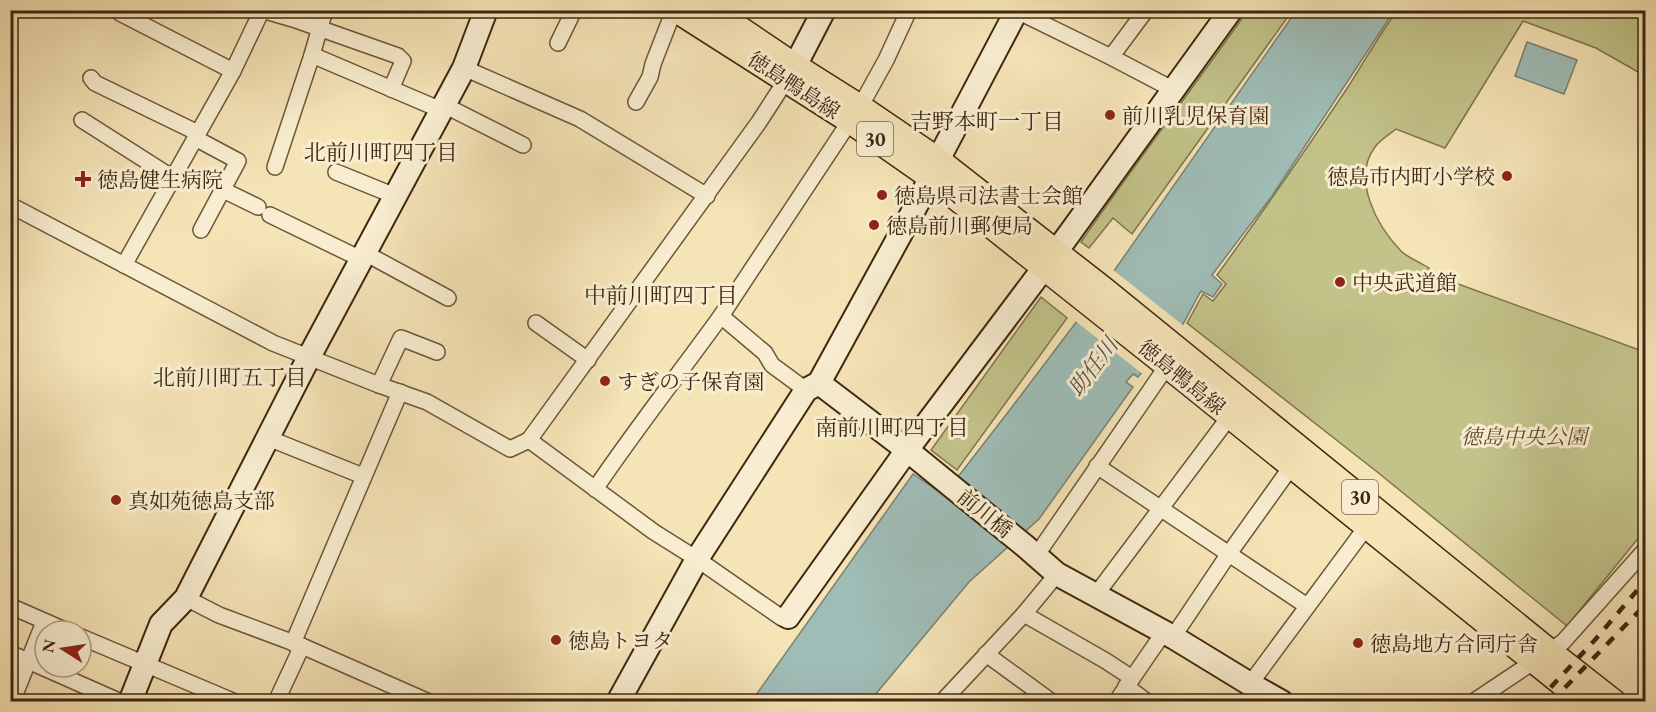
<svg xmlns="http://www.w3.org/2000/svg" width="1656" height="712" font-family="'EB Garamond','Noto Serif JP',serif">
  <style>
    .green { fill: #c2c289; stroke: #80744c; stroke-width: 1.5 }
    .water { fill: #9fbdb7; stroke: #798174; stroke-width: 1.5 }
    .pier { fill: #f5e4b6 }
    .lines { fill: none; stroke-linecap: round; stroke-linejoin: round }
    .street-casing { stroke: #6c5639; stroke-width: 18 }
    .secondary-casing { stroke: #3f260f; stroke-width: 26 }
    .primary-casing { stroke: #3f260f; stroke-width: 27 }
    .street { stroke: #f8edd0; stroke-width: 15 }
    .secondary { stroke: #f8edd0; stroke-width: 22 }
    .primary { stroke: #f5e4b6; stroke-width: 24 }
    .rail { stroke: #3f260f; stroke-width: 4.5; stroke-dasharray: 10 10; stroke-linecap: butt }
    .poi-dot { fill: #8f2418; stroke: #f8edd0; stroke-width: 2 }
    .labels { text-anchor: middle; dominant-baseline: central; stroke-width: 6; stroke-linejoin: round; paint-order: stroke }
    .shield { fill: #f8edd0; stroke: #766249; stroke-width: 1.5 }
    .shield-label { font-size: 20px; font-weight: bold; fill: #3f260f }
    .street-label { font-size: 21px; fill: #3f260f; stroke: #f8edd0 }
    .poi-label { font-size: 21px; fill: #3f260f; stroke: #f8edd0; text-anchor: start }
    .park-label { font-size: 21px; font-style: italic; fill: #604d2e; stroke: #f8edd0 }
    .neighbourhood-label { font-size: 22px; fill: #3f260f; stroke: #f8edd0 }
    .water-label { font-size: 22px; font-style: italic; fill: #5c5341; stroke: #f8edd0 }
  </style>
  <rect width="100%" height="100%" fill="#f5e4b6"/>
  <filter id="stains"><feTurbulence type="fractalNoise" baseFrequency=".00333" numOctaves="4"/><feColorMatrix values="0 0 0 0 .2 0 0 0 0 .09 0 0 0 0 .02 0 0 0 .5 -.17"/></filter>
  <radialGradient id="worn" r=".72"><stop offset=".6" stop-color="#630" stop-opacity="0"/><stop offset="1" stop-color="#630" stop-opacity=".3"/></radialGradient>
  <g class="green">
    <path d="M 1248,10 L 1292,11 L 1132,234 L 1113,218 L 1089,248 L 1081,242 C 1135,164 1193,88 1248,10 Z"/>
    <path d="M 1397,11 L 1645,11 L 1645,76 L 1596,48 L 1523,21 L 1445,148 L 1396,129 C 1390,134 1380,140 1375,147 C 1351,179 1377,226 1401,251 C 1408,258 1420,262 1429,268 L 1422,286 L 1433,289 L 1439,277 L 1645,352 L 1645,530 L 1567,626 L 1376,471 L 1187,323 L 1203,294 L 1213,301 L 1226,284 L 1217,275 C 1262,213 1305,151 1348,87 C 1364,62 1379,35 1397,11 Z"/>
    <path d="M 1041,297 L 1067,318 L 957,470 L 931,450 Z"/>
  </g>
  <g class="water">
    <path d="M 1296,11 L 1394,11 L 1272,196 L 1212,275 L 1222,284 L 1213,297 L 1201,291 L 1183,324 L 1138,377 L 1133,374 L 1126,382 L 1133,387 L 1039,519 L 969,582 L 870,701 L 751,702 L 913,474 L 944,495 L 1012,407 L 1102,288 Z"/>
    <path d="M 1527,42 L 1577,60 L 1564,94 L 1515,76 Z"/>
  </g>
  <path class="pier" d="M 1112,269 L 1184,326 L 1144,375 L 1074,320 Z"/>
  <g class="lines">
    <g class="street-casing">
      <g id="street">
        <path d="M 262,10 L 293,19 L 398,56 L 403,61 L 391,89"/>
        <path d="M 1017,11 L 1111,57 L 1174,90"/>
        <path d="M 120,13 L 233,71"/>
        <path d="M 558,43 L 574,10"/>
        <path d="M 312,55 L 325,10"/>
        <path d="M 1111,57 L 1146,10"/>
        <path d="M 464,68 L 580,119 L 707,196"/>
        <path d="M 91,78 L 95,83 L 198,133"/>
        <path d="M 636,102 L 650,77 L 653,64 L 674,10"/>
        <path d="M 444,105 L 523,145"/>
        <path d="M 860,107 L 886,60 L 909,10"/>
        <path d="M 82,120 L 173,178"/>
        <path d="M 195,138 L 238,161 L 201,230"/>
        <path d="M 275,167 L 312,55 L 441,110"/>
        <path d="M 336,172 L 395,196"/>
        <path d="M 221,189 L 258,207"/>
        <path d="M 10,205 L 273,343 L 379,385 L 427,402 L 510,449 L 529,440 L 654,532 L 697,559 L 782,618 L 788,617"/>
        <path d="M 270,215 L 361,259"/>
        <path d="M 365,253 L 448,298"/>
        <path d="M 124,265 L 233,71 L 262,10"/>
        <path d="M 536,323 L 588,360"/>
        <path d="M 379,385 L 401,338 L 437,352"/>
        <path d="M 806,390 L 772,365 L 765,353 L 721,316 L 850,121"/>
        <path d="M 268,438 L 363,476"/>
        <path d="M 529,440 L 759,122 L 790,74"/>
        <path d="M 1097,466 L 1307,606"/>
        <path d="M 595,489 C 635,430 679,374 721,316"/>
        <path d="M 1036,556 L 1167,366"/>
        <path d="M 1095,596 L 1230,416"/>
        <path d="M 186,598 L 219,615 L 302,646 L 429,702"/>
        <path d="M 10,606 L 67,631"/>
        <path d="M 1024,614 L 1106,661 L 1132,678"/>
        <path d="M 81,637 L 235,702"/>
        <path d="M 1173,637 L 1228,555 L 1296,460"/>
        <path d="M 293,643 L 400,392"/>
        <path d="M 10,653 L 121,702"/>
        <path d="M 986,654 L 1052,702"/>
        <path d="M 1250,684 L 1367,526"/>
        <path d="M 1126,686 L 1147,702"/>
        <path d="M 12,702 L 44,622"/>
        <path d="M 276,702 L 302,646"/>
        <path d="M 942,702 L 1024,614 L 1057,574"/>
        <path d="M 1116,702 L 1164,632"/>
        <path d="M 1473,702 L 1563,642 L 1646,549"/>
      </g>
    </g>
    <g class="secondary-casing">
      <g id="secondary">
        <path d="M 795,66 L 824,10"/>
        <path d="M 819,383 L 907,450 L 1025,546 L 1057,574 L 1173,637 L 1250,684 L 1282,702"/>
        <path d="M 788,617 L 907,450 L 1067,237 L 1231,10"/>
        <path d="M 130,702 L 161,624 L 186,598 L 309,357 L 464,68 L 486,10"/>
        <path d="M 618,702 L 697,559 L 806,390 L 819,383 L 922,195 L 938,160 L 1017,10"/>
      </g>
    </g>
    <g class="primary-casing">
      <g id="primary">
        <path d="M 676,10 L 850,121 L 930,177 L 1159,359 L 1534,661 L 1585,702"/>
        <path d="M 712,10 L 795,66 L 860,107 L 938,160 L 1102,288 L 1549,651 L 1614,702"/>
      </g>
    </g>
    <use href="#street" class="street"/>
    <use href="#secondary" class="secondary"/>
    <use href="#primary" class="primary"/>
    <g class="rail">
      <path d="M 1537,702 L 1594,641 L 1646,580"/>
      <path d="M 1551,702 L 1646,604"/>
    </g>
  </g>
  <g class="poi-dot">
    <circle cx="1110" cy="115" r="6"/>
    <circle cx="1507" cy="176" r="6"/>
    <path d="M80 170h6v6h6v6h-6v6h-6v-6h-6v-6h6z"/>
    <circle cx="882" cy="195" r="6"/>
    <circle cx="874" cy="225" r="6"/>
    <circle cx="1340" cy="282" r="6"/>
    <circle cx="605" cy="381" r="6"/>
    <circle cx="116" cy="500" r="6"/>
    <circle cx="556" cy="640" r="6"/>
    <circle cx="1358" cy="643" r="6"/>
  </g>
  <g class="labels">
    <g class="shield">
      <rect x="857" y="122" width="36" height="34" rx="4.5"/>
      <rect x="1342" y="480" width="36" height="34" rx="4.5"/>
    </g>
    <g class="shield-label">
      <text x="875" y="139">30</text>
      <text x="1360" y="497">30</text>
    </g>
    <g class="street-label">
      <text transform="translate(794 85) rotate(33)">徳島鴨島線</text>
      <text transform="translate(1182 377) rotate(39)">徳島鴨島線</text>
      <text transform="translate(985 513) rotate(39)">前川橋</text>
    </g>
    <g class="poi-label">
      <text x="1122" y="115">前川乳児保育園</text>
      <text x="1495" y="176" text-anchor="end">徳島市内町小学校</text>
      <text x="97" y="179">徳島健生病院</text>
      <text x="894" y="195">徳島県司法書士会館</text>
      <text x="886" y="225">徳島前川郵便局</text>
      <text x="1352" y="282">中央武道館</text>
      <text x="617" y="381">すぎの子保育園</text>
      <text x="128" y="500">真如苑徳島支部</text>
      <text x="568" y="640">徳島トヨタ</text>
      <text x="1370" y="643">徳島地方合同庁舎</text>
    </g>
    <g class="park-label">
      <text x="1524" y="436">徳島中央公園</text>
    </g>
    <g class="neighbourhood-label">
      <text x="987" y="121">吉野本町一丁目</text>
      <text x="381" y="152">北前川町四丁目</text>
      <text x="661" y="295">中前川町四丁目</text>
      <text x="230" y="377">北前川町五丁目</text>
      <text x="892" y="427">南前川町四丁目</text>
    </g>
    <g class="water-label">
      <text transform="translate(1093 367) rotate(-53)">助任川</text>
    </g>
  </g>
  <rect width="1656" height="712" fill="none" stroke="#f5e4b6" stroke-width="36"/>
  <rect x="12" y="12" width="1632" height="688" fill="none" stroke="#3f260f" stroke-width="3"/>
  <rect x="18" y="18" width="1620" height="676" fill="none" stroke="#3f260f" stroke-width="1.5"/>
  <g transform="translate(63 649) rotate(282)"><circle r="28" fill="#f8edd0" stroke="#ae9d83" stroke-width="1.5"/>
  <path d="M0-4.5L10 22L0 15L-10 22Z" fill="#8f2418"/>
  <text y="-9" font-size="16" font-weight="bold" text-anchor="middle" fill="#3f260f">N</text>
  </g>
  <rect width="100%" height="100%" filter="url(#stains)"/>
  <rect width="100%" height="100%" fill="url(#worn)"/>
</svg>
